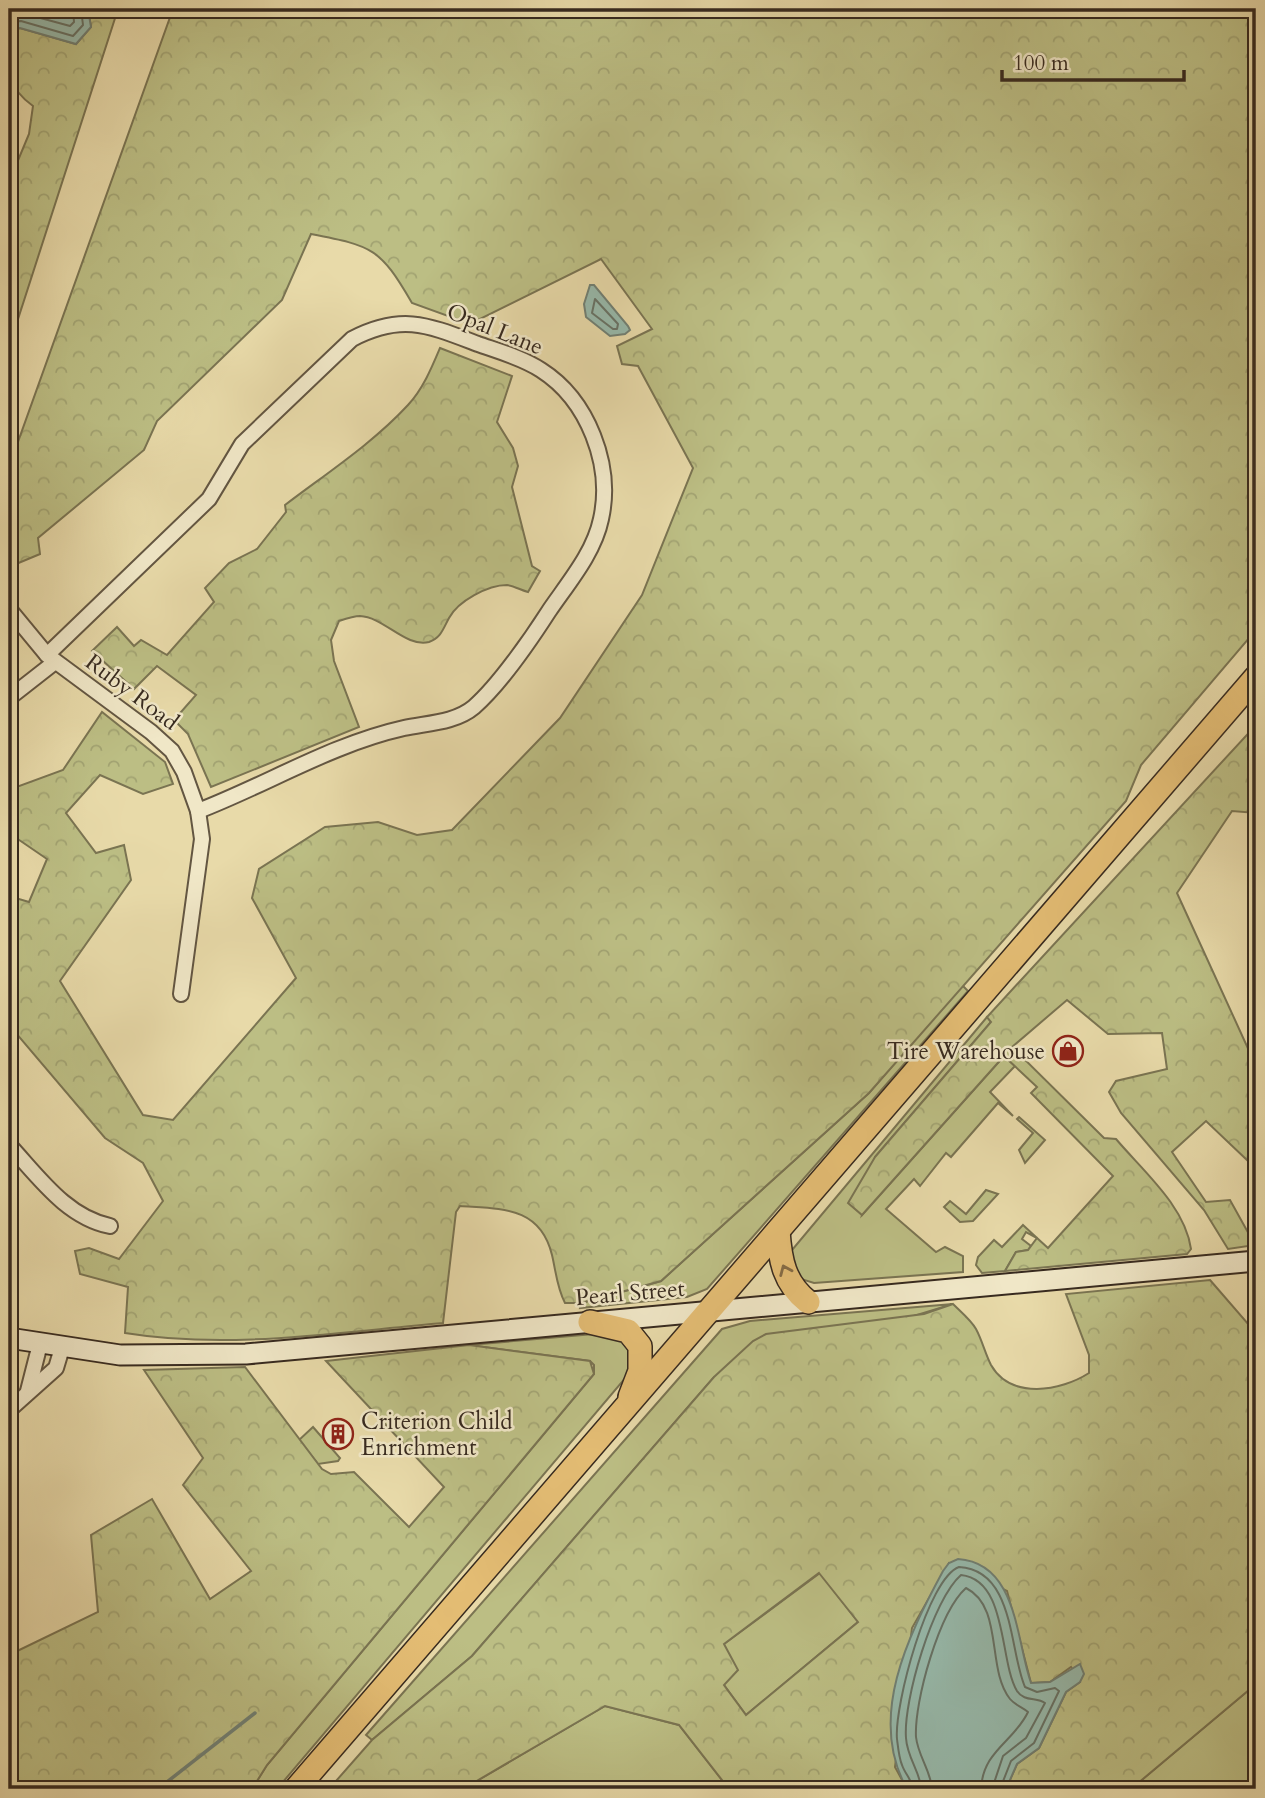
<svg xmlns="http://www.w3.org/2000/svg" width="1265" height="1798" font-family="Cardo,serif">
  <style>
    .green { fill: #bcbe84; stroke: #7a7452; stroke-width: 2 }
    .forest { fill: url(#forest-crowns); stroke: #7a7452; stroke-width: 2; fill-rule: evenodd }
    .water { fill: #97baac; stroke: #718074; stroke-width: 2 }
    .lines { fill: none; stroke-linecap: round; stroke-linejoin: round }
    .shore { stroke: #677266; stroke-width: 2 }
    .stream { stroke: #718074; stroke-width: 3.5 }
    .minor-casing { stroke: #635642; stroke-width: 18 }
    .secondary-casing { stroke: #372a1f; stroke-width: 23 }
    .trunk-casing { stroke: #372a1f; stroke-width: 26 }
    .minor { stroke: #f0e7c7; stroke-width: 14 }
    .secondary { stroke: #f0e7c7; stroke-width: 19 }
    .trunk { stroke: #e4bd74; stroke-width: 23 }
    .oneway { stroke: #856c45 }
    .labels { text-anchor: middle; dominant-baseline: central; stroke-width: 5; stroke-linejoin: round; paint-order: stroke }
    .street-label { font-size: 23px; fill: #372a1f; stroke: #f0e7c7 }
    .poi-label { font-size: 23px; fill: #372a1f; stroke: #f0e7c7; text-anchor: end }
  </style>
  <defs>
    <pattern id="forest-crowns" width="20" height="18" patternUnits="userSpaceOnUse" patternTransform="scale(1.75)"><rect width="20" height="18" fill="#bcbe84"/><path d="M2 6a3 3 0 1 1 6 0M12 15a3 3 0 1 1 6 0" fill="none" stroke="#a2a372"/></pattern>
  </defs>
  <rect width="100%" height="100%" fill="#e8daa9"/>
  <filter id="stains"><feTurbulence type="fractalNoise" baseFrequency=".00286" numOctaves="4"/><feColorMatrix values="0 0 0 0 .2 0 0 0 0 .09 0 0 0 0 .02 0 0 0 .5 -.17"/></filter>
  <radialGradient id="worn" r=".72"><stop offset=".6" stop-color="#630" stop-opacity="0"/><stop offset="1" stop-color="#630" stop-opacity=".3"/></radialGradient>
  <g class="green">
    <path d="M 962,985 L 968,991 L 707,1289 L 687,1297 L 580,1308 L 581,1303 L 661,1281 L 869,1093 Z"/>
    <path d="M 987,1017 L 991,1022 L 875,1157 L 862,1215 L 1004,1056 L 1015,1066 L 990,1092 L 1013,1116 L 998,1103 L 951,1157 L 946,1153 L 920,1186 L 914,1179 L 886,1209 L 936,1252 L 945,1247 L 963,1256 L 963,1272 L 814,1283 L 801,1279 L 790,1256 L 792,1250 Z"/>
    <path d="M 1019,1117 L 1045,1140 L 1025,1163 L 1019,1150 L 1033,1133 L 1017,1119 Z"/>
    <path d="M 986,1190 L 998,1194 L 973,1221 L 960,1222 L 944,1207 L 950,1201 L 966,1214 Z"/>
    <path d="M 1023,1225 L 1037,1238 L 1026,1232 L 1022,1239 L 1031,1246 L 1028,1250 L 1016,1252 L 1005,1271 L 982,1273 L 976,1265 L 978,1257 L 994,1240 L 1002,1247 Z"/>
    <path d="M 953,1304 L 714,1377 L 472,1656 L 372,1740 L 366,1735 L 722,1329 L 750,1321 Z"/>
    <path d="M 594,1334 L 627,1339 L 633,1369 L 277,1789 L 252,1789 L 267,1765 L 594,1374 L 594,1365 L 590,1361 L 469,1345 Z"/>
    <path d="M 313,1427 L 340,1458 L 338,1461 L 318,1464 L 299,1440 Z"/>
    <path d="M 820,1573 L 858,1622 L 746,1715 L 724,1685 L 724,1644 Z"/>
    <path d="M 1256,1684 L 1256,1789 L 1206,1789 L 1204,1786 L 1199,1789 L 1131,1789 Z"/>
    <path d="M 605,1706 L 679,1725 L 729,1789 L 463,1789 Z"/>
  </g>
  <g class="forest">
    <path d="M 88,9 L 118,9 L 9,347 L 9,182 L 29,134 L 33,106 C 2,84 9,64 9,29 L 20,28 L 76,44 L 91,27 Z"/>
    <path d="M 173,9 L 1256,9 L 1256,630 L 1141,765 L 1126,801 L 869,1093 L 661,1281 L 581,1303 L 565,1303 C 557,1288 556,1272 552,1255 C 540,1206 501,1209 460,1206 L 456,1212 L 443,1323 C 338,1332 230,1350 125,1333 L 128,1287 L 80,1274 L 75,1251 L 89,1248 L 119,1259 L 163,1201 L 143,1163 L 105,1138 L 9,1025 L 9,896 L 29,902 L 47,859 L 9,833 L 9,786 L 14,788 L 63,770 L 102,712 L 165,762 L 173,784 L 143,794 L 100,775 L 66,813 L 96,853 L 124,845 L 131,880 L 60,981 L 143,1115 L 173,1120 L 296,978 L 252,898 L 259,869 L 325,827 L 378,822 L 417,835 L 452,830 L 560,718 L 642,595 L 693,468 L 638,366 L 622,364 L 617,346 L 652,329 L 601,259 L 470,324 L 412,303 C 380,248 373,246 311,234 L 282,300 L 157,421 L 144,450 L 38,538 L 40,554 L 9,567 L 9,467 Z"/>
    <path d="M 440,348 L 512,376 L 497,422 L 513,448 L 518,466 L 512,487 L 532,566 L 540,571 L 528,592 C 521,590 514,586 507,585 C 488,585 458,601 449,618 C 443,629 441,638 429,642 C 406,648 384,617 360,616 C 354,616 345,619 339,621 L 331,640 L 334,661 L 359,727 L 211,787 L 188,734 L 174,720 L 196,695 L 157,666 L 134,689 L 92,651 L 117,627 L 134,646 L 141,640 L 167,655 L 214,602 L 205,588 L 229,563 L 257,549 L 286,512 L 285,505 C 327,473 373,443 408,405 C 423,389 432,367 440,348 Z"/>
    <path d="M 1256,725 L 1256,813 L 1232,811 L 1177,893 L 1256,1066 L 1256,1151 L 1248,1161 L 1206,1121 L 1172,1152 L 1206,1202 L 1230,1200 L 1255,1245 L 1228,1249 L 1204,1210 L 1121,1113 L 1109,1092 L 1116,1081 L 1167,1069 L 1162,1033 L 1108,1034 L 1067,1000 L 1012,1047 L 1104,1138 L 1116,1139 C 1143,1171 1185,1206 1191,1249 L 1187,1254 L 1005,1271 L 1016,1252 L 1028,1250 L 1037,1238 L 1048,1248 L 1113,1176 L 1031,1093 L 1037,1087 L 1004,1056 L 862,1215 L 848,1203 L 875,1157 L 991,1022 L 987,1017 Z"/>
    <path d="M 1210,1280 L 1256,1333 L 1256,1684 L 1131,1789 L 1006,1789 L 1017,1764 L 1039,1748 L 1066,1692 L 1080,1682 L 1071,1667 L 1050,1682 L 1031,1683 L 1007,1591 L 949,1563 L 912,1628 L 895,1767 L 907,1789 L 729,1789 L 679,1725 L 605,1706 L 463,1789 L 329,1789 L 372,1740 L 472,1656 L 714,1377 L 753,1341 L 766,1334 L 924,1314 L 953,1304 C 961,1312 971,1320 976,1329 C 982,1340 985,1353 991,1365 C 1011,1400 1061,1391 1089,1373 L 1089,1355 L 1066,1294 ZM 819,1573 L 858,1622 L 746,1715 L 724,1685 L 738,1670 L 724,1644 Z"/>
    <path d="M 469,1345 L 590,1361 L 594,1374 L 267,1765 L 252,1789 L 9,1789 L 9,1655 L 98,1612 L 91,1535 L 152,1499 L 210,1599 L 251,1571 L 183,1485 L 203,1458 L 144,1370 L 245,1367 L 322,1469 L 331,1474 L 354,1472 L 409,1527 L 444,1487 L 326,1361 Z"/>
  </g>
  <g class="water">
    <path d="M 9,9 L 88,9 L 91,27 L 76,44 L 20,28 L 9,29 Z"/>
    <path d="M 590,285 L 594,285 L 628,326 L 630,330 L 625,334 L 610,336 L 586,317 L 584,304 Z"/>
    <path d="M 958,1559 C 1018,1563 1016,1641 1031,1683 L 1050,1682 L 1080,1664 L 1084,1674 L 1080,1682 L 1066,1692 L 1039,1748 L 1017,1764 L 1006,1789 L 907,1789 C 867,1718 908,1636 943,1571 L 949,1563 Z"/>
  </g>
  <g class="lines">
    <g class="shore">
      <path d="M 9,13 L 22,13 L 70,26 L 74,22 L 73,9"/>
      <path d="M 9,22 L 21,21 L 73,36 L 83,25 L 81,9"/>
      <path d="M 595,299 L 618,324 L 617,329 L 613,329 L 592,313 Z"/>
      <path d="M 913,1789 C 912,1780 905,1774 902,1765 C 899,1758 898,1747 897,1739 C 894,1706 928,1578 959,1567 C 1015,1570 1009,1651 1025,1687 L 1037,1692 L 1055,1688 L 1059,1691 L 1034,1743 L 1011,1761 L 1000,1789"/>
      <path d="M 921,1789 C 921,1773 907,1758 906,1738 C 903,1701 933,1599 961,1575 C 1008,1580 999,1661 1017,1691 C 1024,1702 1037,1697 1045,1703 L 1026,1738 L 1003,1756 L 992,1789"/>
      <path d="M 932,1789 C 931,1771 918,1756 916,1737 C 914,1702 939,1612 966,1588 C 1004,1607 986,1669 1010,1699 C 1015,1705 1022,1707 1028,1712 C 1014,1742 983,1750 981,1789"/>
    </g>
    <path class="stream" d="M 158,1789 L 255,1713"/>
    <g class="minor-casing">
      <g id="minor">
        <path d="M 9,609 L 47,655 L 151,732 L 172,751 L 184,772 L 198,811 L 202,839 L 181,994"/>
        <path d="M 47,655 L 209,499 L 242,444 L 352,339 C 402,313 428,325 478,344 C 498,351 523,358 541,370 C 588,400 613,465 601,519 C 594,553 568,583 549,611 C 531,639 499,685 474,707 C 455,723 427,723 404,728 C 332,744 266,785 198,811"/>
        <path d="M 9,698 L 55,662"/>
        <path d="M 9,1145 C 38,1176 66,1217 110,1226"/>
        <path d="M 28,1391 L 40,1344"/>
        <path d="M 9,1410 L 56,1368 L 62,1348"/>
      </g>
    </g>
    <g class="secondary-casing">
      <path id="secondary" d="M 9,1338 L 120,1355 L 246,1354 L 1256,1261"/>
    </g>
    <g class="trunk-casing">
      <g id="trunk">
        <path d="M 778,1231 C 780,1260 784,1283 808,1302"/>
        <path d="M 590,1322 L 628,1331 L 640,1346 L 640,1371 L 630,1397"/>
        <path d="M 296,1789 L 1256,677"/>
      </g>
    </g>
    <use href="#minor" class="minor"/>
    <use href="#secondary" class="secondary"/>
    <use href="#trunk" class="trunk"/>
  </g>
  <defs><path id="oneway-chevron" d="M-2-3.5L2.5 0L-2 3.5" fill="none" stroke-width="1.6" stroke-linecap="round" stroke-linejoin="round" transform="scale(1.75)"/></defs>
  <use class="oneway" href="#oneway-chevron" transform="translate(785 1270) rotate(-113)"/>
  <defs>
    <g id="shop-ring" transform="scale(1.575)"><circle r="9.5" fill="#f0e7c7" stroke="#8f2418" stroke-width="1.5"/><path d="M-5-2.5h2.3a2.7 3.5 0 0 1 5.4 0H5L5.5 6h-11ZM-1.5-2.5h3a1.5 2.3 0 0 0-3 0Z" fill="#8f2418"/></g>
    <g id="building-ring" transform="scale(1.575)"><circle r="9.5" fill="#f0e7c7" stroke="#8f2418" stroke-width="1.5"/><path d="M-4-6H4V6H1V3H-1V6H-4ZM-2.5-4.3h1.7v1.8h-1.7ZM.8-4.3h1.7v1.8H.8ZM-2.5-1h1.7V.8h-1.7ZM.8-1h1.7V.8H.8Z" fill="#8f2418"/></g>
  </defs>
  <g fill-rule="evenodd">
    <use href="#shop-ring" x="1068" y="1051"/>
    <use href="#building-ring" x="338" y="1434"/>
  </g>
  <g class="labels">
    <g class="street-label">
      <text transform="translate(495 329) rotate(22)">Opal Lane</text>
      <text transform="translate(132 692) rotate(37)">Ruby Road</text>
      <text transform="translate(630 1293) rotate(-5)">Pearl Street</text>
    </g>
    <g class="poi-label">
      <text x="1045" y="1051">Tire Warehouse</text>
      <text x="361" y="1421" text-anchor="start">Criterion Child<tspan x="361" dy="26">Enrichment</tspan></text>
    </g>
  </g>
  <rect width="1265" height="1798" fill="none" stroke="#e8daa9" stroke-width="35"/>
  <rect x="10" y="10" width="1244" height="1777" fill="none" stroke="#372a1f" stroke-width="3.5"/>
  <rect x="18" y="18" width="1230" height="1763" fill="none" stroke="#372a1f" stroke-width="2"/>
  <path d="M1002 70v10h182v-10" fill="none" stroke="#372a1f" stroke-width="3.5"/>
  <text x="1013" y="70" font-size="21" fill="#372a1f" stroke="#f0e7c7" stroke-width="5" paint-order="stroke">100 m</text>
  <rect width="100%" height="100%" filter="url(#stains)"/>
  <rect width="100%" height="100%" fill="url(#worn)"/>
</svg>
